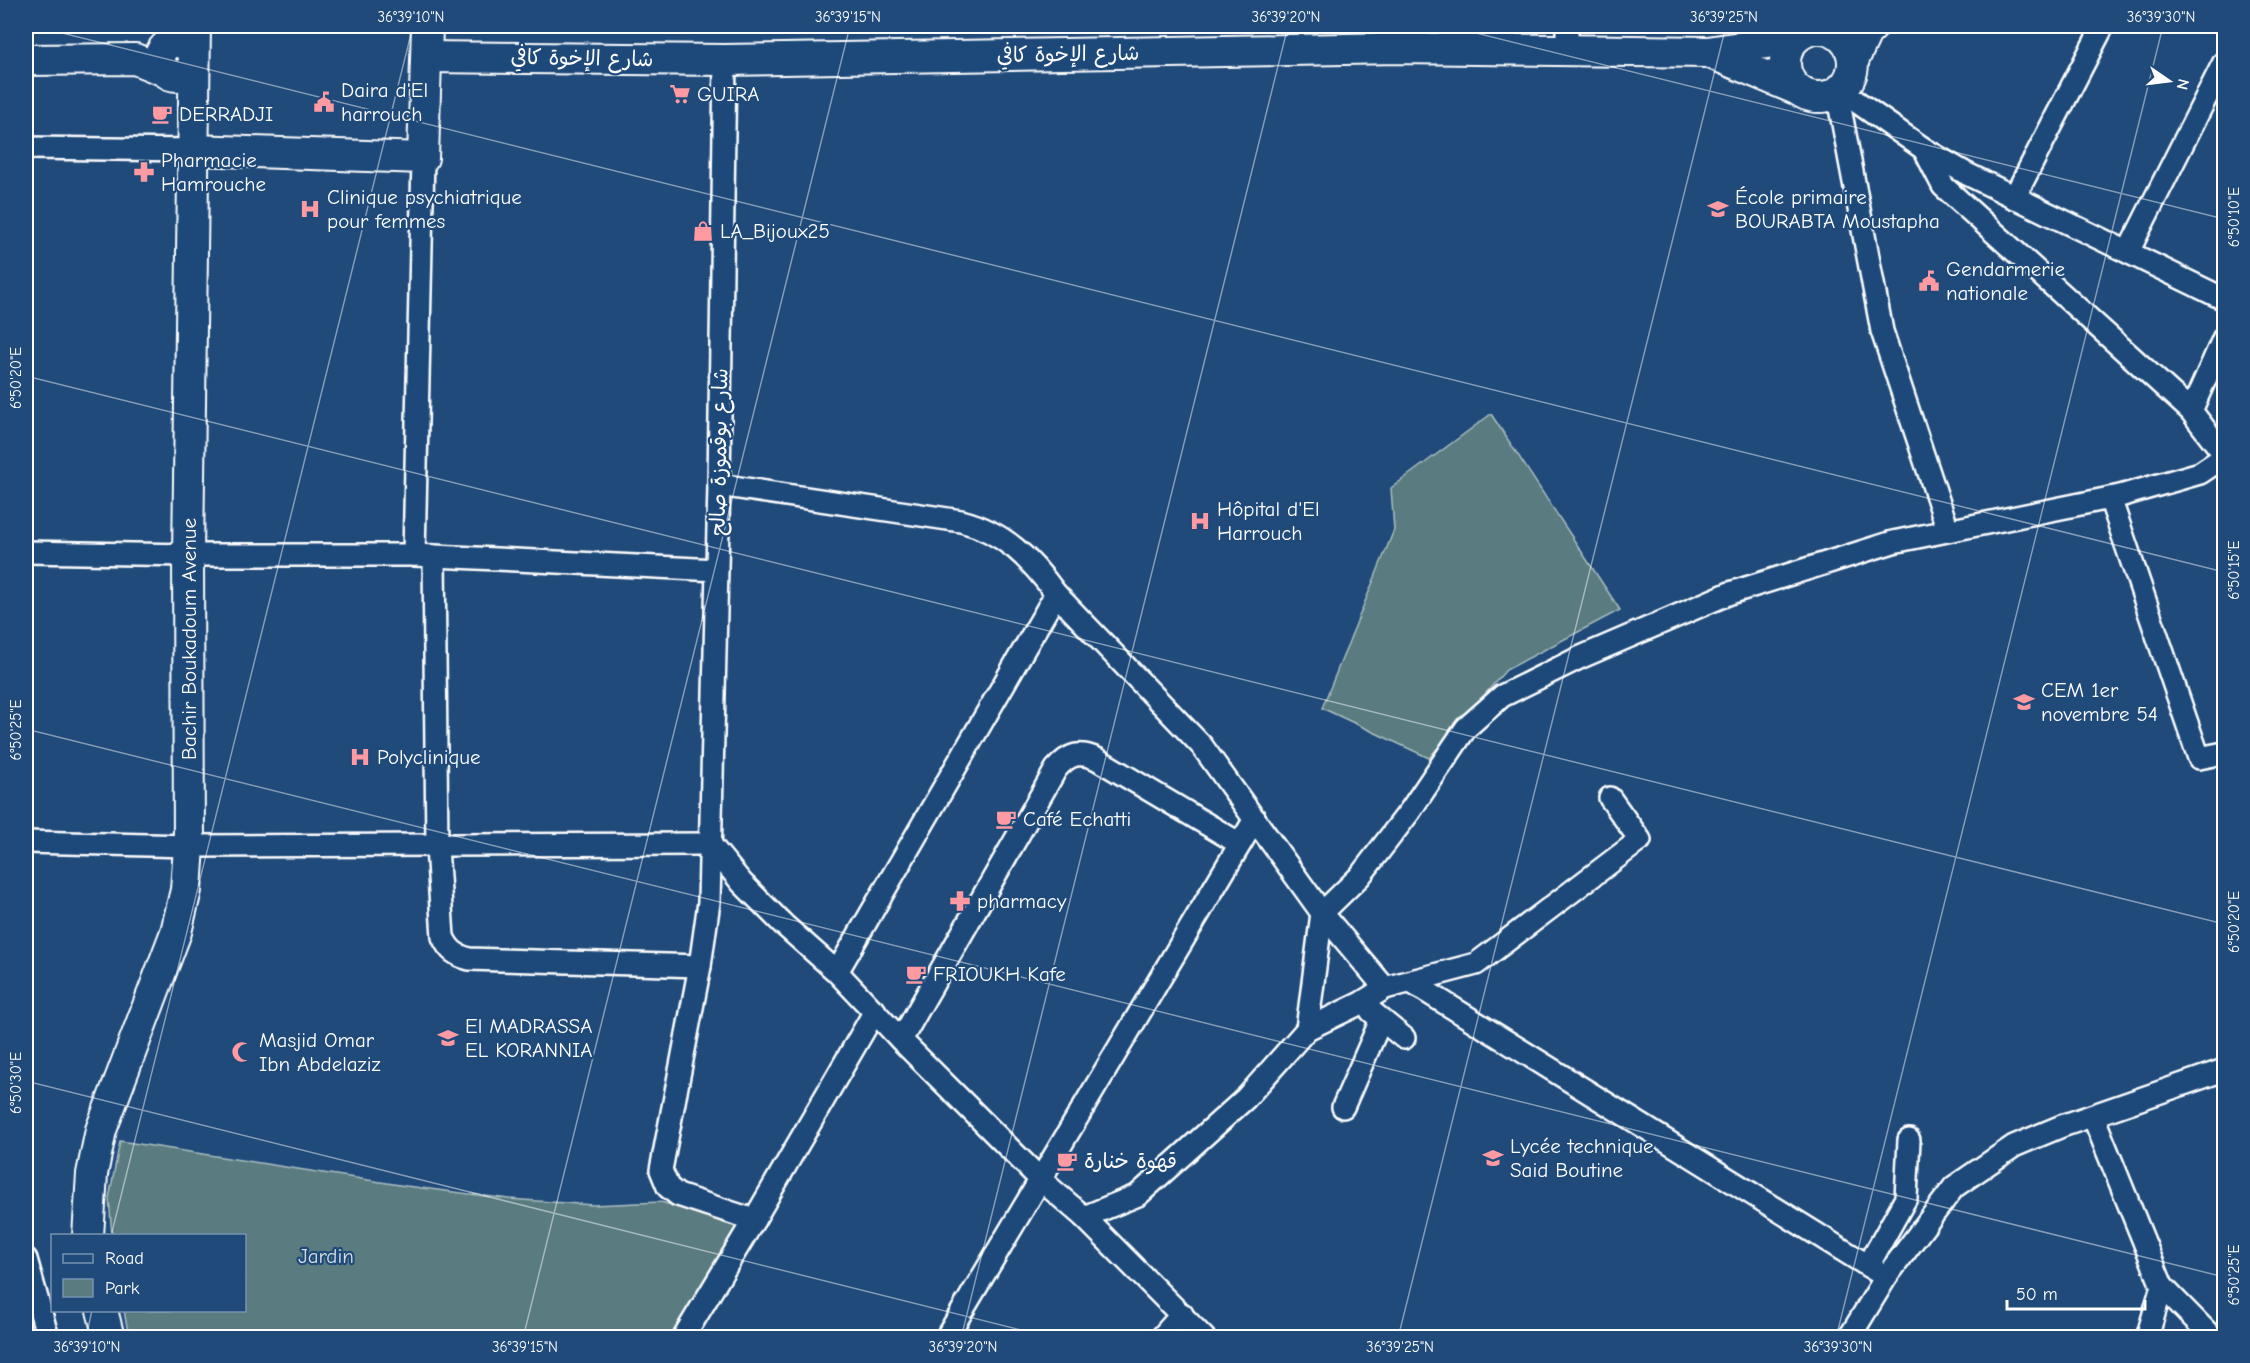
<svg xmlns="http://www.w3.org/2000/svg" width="2250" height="1363" font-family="'Comic Neue','Playpen Sans Arabic',sans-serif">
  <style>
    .green { fill: #5a7c81; stroke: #acbec0; stroke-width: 1.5 }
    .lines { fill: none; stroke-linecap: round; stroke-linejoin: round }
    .street-casing { stroke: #fff; stroke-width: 26 }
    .secondary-casing { stroke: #fff; stroke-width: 34 }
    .street { stroke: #1f4a7a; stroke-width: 21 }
    .secondary { stroke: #1f4a7a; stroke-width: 30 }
    .ticks { fill: none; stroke: #fff; stroke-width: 1.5; stroke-opacity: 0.45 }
    .labels { text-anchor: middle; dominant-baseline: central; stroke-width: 4.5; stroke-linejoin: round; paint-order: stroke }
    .street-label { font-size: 21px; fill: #fff; stroke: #1f4a7a }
    .poi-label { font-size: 21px; fill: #fff; stroke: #1f4a7a; text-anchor: start }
    .park-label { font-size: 21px; fill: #d6dee0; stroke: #1f4a7a }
    .neatline { fill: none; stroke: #fff; stroke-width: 2 }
    .ticks-label { font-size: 15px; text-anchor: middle; fill: #fff }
  </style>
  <rect width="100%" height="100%" fill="#1f4a7a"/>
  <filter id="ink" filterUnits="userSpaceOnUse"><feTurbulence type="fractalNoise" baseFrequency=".0167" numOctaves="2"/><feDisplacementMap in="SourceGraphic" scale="12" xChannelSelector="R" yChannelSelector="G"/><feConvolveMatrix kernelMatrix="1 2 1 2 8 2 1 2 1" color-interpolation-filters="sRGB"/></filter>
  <g filter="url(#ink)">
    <g class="green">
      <path d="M 1491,414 L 1620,610 L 1506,670 L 1429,758 L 1322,708 L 1394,530 L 1391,488 Z"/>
      <path d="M 120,1141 L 406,1186 L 509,1199 L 593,1205 L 661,1202 L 738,1225 L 671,1338 L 129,1337 L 124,1311 L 244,1310 L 244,1236 L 112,1236 L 109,1198 Z"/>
    </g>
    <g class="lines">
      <g class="street-casing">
        <g id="street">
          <path d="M 1445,26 L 1488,45"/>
          <path d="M 1808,26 L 1809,30"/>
          <path d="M 1398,48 L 1415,26"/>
          <path d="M 1567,50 L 1567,26"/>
          <path d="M 725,60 L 719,485 L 709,902 L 700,966 L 661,1170 L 668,1187 L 678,1195 L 754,1220"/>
          <path d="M 1840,90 L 1924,149 L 1943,186 L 2191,411 L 2224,454"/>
          <path d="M 1837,92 L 1882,331 L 1948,530"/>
          <path d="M 26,148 L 195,150"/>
          <path d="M 1924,149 L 1967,174 L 2224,299"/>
          <path d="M 2014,198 L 2103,26"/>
          <path d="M 2128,252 L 2224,62"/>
          <path d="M 2191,411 L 2224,337"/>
          <path d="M 719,485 L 961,521 C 1004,532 1031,559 1056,594 L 1202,746 L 1322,913 L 1385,988"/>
          <path d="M 2110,498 L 2199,758 L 2224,753"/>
          <path d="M 26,552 L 188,555 L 414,555 L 717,570"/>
          <path d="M 414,555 L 423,158"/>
          <path d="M 434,556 L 437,847 L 443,937 C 449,950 455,955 469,959 L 700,966"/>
          <path d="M 26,842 L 189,846 L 710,844"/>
          <path d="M 710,844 L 742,883 L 784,925 L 837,972 L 901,1040 L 1041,1180 L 1084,1217 L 1204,1338"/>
          <path d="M 837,972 L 1056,594"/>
          <path d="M 1411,982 L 1886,1277"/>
          <path d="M 1371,1011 L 1404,1038"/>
          <path d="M 1307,1029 L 1322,913 L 1360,876 L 1410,811 L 1466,728 L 1502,696 L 1579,658 L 1730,593 L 1893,542 L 2120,496 L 2200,473 L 2224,457"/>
          <path d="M 901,1040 L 1056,769 C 1069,754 1079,751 1097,759 L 1240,844"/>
          <path d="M 1343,1107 L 1381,1020"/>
          <path d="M 2093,1116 L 2162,1286 L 2213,1338"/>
          <path d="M 1084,1217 L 1138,1195 L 1246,1098 L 1307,1029 L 1361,1003 L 1385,988 L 1476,964 L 1640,840 L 1610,798"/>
          <path d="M 26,1259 L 48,1338"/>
          <path d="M 1868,1266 L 1906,1198 L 1909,1140"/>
          <path d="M 683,1338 L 754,1220 L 875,1011"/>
          <path d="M 946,1338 L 1255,819"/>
          <path d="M 1161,1338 L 1182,1314"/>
          <path d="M 1849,1338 L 1886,1277 L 1954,1187 L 2014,1146 L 2062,1126 L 2224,1070"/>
          <path d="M 2147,1338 L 2162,1286"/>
        </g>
      </g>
      <g class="secondary-casing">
        <g id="secondary">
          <circle cx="1819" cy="63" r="34"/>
          <circle cx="177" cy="59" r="17"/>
          <path d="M 1708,52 L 1796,89"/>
          <path d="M 427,57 L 725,60 L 1398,48 L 1708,52 L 1793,39"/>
          <path d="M 26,60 L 135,59 L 165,71"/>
          <path d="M 1853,61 L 1866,33 L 1873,26"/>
          <path d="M 195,150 L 423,158 L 427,26"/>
          <path d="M 88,1236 L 92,1174 L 101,1130 L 176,932 L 186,890 L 189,846 L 188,555 L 195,26"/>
          <path d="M 102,1310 L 109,1338"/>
        </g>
      </g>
      <use href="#street" class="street"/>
      <use href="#secondary" class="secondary"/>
    </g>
  </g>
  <path class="ticks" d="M 34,26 L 2224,572M 1448,26 L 2224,219M 26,376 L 2224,924M 26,729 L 2224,1277M 26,1081 L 1053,1338M 111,1236 L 413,26M 86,1338 L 92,1310M 523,1338 L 850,26M 961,1338 L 1288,26M 1398,1338 L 1726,26M 1836,1338 L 2163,26"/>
  <defs>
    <g id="supermarket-bare" transform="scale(1.62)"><path d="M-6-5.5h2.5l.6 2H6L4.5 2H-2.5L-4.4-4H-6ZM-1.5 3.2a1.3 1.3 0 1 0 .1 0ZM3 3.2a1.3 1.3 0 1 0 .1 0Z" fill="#ff9aa2" stroke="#1f4a7a" stroke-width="2.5" paint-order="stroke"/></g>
    <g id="civic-bare" transform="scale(1.62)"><path d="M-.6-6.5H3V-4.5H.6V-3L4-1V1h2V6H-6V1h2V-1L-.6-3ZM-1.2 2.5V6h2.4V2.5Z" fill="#ff9aa2" stroke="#1f4a7a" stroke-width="2.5" paint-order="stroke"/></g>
    <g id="cafe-bare" transform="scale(1.62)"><path d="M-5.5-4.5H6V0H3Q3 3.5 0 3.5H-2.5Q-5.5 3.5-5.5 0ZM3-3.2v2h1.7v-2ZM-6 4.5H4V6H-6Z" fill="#ff9aa2" stroke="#1f4a7a" stroke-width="2.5" paint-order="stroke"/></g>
    <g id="pharmacy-bare" transform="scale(1.62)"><path d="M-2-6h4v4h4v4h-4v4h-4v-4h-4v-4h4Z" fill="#ff9aa2" stroke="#1f4a7a" stroke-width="2.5" paint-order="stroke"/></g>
    <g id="hospital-bare" transform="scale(1.62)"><path d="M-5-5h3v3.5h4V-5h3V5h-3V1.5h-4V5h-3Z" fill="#ff9aa2" stroke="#1f4a7a" stroke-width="2.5" paint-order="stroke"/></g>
    <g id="school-bare" transform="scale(1.62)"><path d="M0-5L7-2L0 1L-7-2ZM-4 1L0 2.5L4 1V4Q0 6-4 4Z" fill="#ff9aa2" stroke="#1f4a7a" stroke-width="2.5" paint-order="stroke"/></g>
    <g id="shop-bare" transform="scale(1.62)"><path d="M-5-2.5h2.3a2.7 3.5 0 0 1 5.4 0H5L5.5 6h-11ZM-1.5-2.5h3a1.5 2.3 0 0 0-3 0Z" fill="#ff9aa2" stroke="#1f4a7a" stroke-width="2.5" paint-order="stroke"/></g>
    <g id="mosque-bare" transform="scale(1.62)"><path d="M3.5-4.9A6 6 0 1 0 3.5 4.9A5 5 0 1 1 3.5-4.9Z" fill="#ff9aa2" stroke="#1f4a7a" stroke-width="2.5" paint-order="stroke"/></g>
  </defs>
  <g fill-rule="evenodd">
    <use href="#supermarket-bare" x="680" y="94"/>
    <use href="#civic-bare" x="324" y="102"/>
    <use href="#cafe-bare" x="162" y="114"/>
    <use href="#pharmacy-bare" x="144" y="172"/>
    <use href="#hospital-bare" x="310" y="209"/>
    <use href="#school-bare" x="1718" y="209"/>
    <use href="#shop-bare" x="703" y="231"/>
    <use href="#civic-bare" x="1929" y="281"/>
    <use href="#hospital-bare" x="1200" y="521"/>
    <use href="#school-bare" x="2024" y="702"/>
    <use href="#hospital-bare" x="360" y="757"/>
    <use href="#cafe-bare" x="1006" y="819"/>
    <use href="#pharmacy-bare" x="960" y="901"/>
    <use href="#cafe-bare" x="916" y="974"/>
    <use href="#school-bare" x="448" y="1038"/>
    <use href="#mosque-bare" x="242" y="1052"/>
    <use href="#school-bare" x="1493" y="1158"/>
    <use href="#cafe-bare" x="1067" y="1161"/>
  </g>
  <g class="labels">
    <g class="street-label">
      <text transform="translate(1068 54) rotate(-1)">شارع الإخوة كافي</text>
      <text transform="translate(582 58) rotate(1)">شارع الإخوة كافي</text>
      <text transform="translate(719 452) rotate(-89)">شارع بوقموزة صالح</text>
      <text transform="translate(189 639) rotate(-90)">Bachir Boukadoum Avenue</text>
    </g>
    <g class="poi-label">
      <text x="341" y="90">Daira d'El<tspan x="341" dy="24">harrouch</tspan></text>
      <text x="697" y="94">GUIRA</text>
      <text x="179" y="114">DERRADJI</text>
      <text x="161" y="160">Pharmacie<tspan x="161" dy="24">Hamrouche</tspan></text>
      <text x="327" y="197">Clinique psychiatrique<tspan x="327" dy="24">pour femmes</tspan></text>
      <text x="1735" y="197">École primaire<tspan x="1735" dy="24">BOURABTA Moustapha</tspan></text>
      <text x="720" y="231">LA_Bijoux25</text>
      <text x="1946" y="269">Gendarmerie<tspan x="1946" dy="24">nationale</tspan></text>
      <text x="1217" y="509">Hôpital d'El<tspan x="1217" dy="24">Harrouch</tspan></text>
      <text x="2041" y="690">CEM 1er<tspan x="2041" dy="24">novembre 54</tspan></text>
      <text x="377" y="757">Polyclinique</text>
      <text x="1023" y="819">Café Echatti</text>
      <text x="977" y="901">pharmacy</text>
      <text x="933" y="974">FRIOUKH Kafe</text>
      <text x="465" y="1026">El MADRASSA<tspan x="465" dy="24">EL KORANNIA</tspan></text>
      <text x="259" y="1040">Masjid Omar<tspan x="259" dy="24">Ibn Abdelaziz</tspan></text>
      <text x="1510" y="1146">Lycée technique<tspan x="1510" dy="24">Said Boutine</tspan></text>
      <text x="1084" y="1161">قهوة خنارة</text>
    </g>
    <g class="park-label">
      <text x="326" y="1256">Jardin</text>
    </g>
  </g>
  <rect width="2250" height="1363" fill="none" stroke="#1f4a7a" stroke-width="66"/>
  <rect x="51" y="1234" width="195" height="78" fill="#1f4a7a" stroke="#7992af" stroke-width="1.5"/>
  <rect x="63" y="1254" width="30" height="9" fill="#1f4a7a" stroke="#7992af" stroke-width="1.5"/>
  <text x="105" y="1264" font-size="18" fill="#ffffff">Road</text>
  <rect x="63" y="1279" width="30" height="18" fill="#5a7c81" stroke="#7992af" stroke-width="1.5"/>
  <text x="105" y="1294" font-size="18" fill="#ffffff">Park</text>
  <g transform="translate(2169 81) rotate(104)" stroke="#1f4a7a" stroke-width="4.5" paint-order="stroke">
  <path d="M0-4.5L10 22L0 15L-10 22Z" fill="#ffffff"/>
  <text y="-9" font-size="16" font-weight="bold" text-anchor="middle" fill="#ffffff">N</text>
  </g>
  <path d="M2007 1300v9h138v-9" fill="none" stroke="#ffffff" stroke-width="3"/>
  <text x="2016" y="1300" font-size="18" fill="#ffffff" stroke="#1f4a7a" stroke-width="4.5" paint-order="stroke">50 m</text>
  <rect x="33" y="33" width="2184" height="1297" class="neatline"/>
  <g class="ticks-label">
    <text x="411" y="22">36°39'10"N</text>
    <text x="848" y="22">36°39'15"N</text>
    <text x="1286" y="22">36°39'20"N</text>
    <text x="1724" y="22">36°39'25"N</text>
    <text x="2161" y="22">36°39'30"N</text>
    <text transform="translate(2234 217) rotate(-90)" y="5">6°50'10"E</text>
    <text transform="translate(16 378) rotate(-90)" y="5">6°50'20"E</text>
    <text transform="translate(2234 570) rotate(-90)" y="5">6°50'15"E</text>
    <text transform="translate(16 730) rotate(-90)" y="5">6°50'25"E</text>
    <text transform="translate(2234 922) rotate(-90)" y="5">6°50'20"E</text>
    <text transform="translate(16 1083) rotate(-90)" y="5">6°50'30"E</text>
    <text transform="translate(2234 1275) rotate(-90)" y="5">6°50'25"E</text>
    <text x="87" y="1352">36°39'10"N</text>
    <text x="525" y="1352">36°39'15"N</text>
    <text x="963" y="1352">36°39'20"N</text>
    <text x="1400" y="1352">36°39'25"N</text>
    <text x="1838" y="1352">36°39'30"N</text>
  </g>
</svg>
